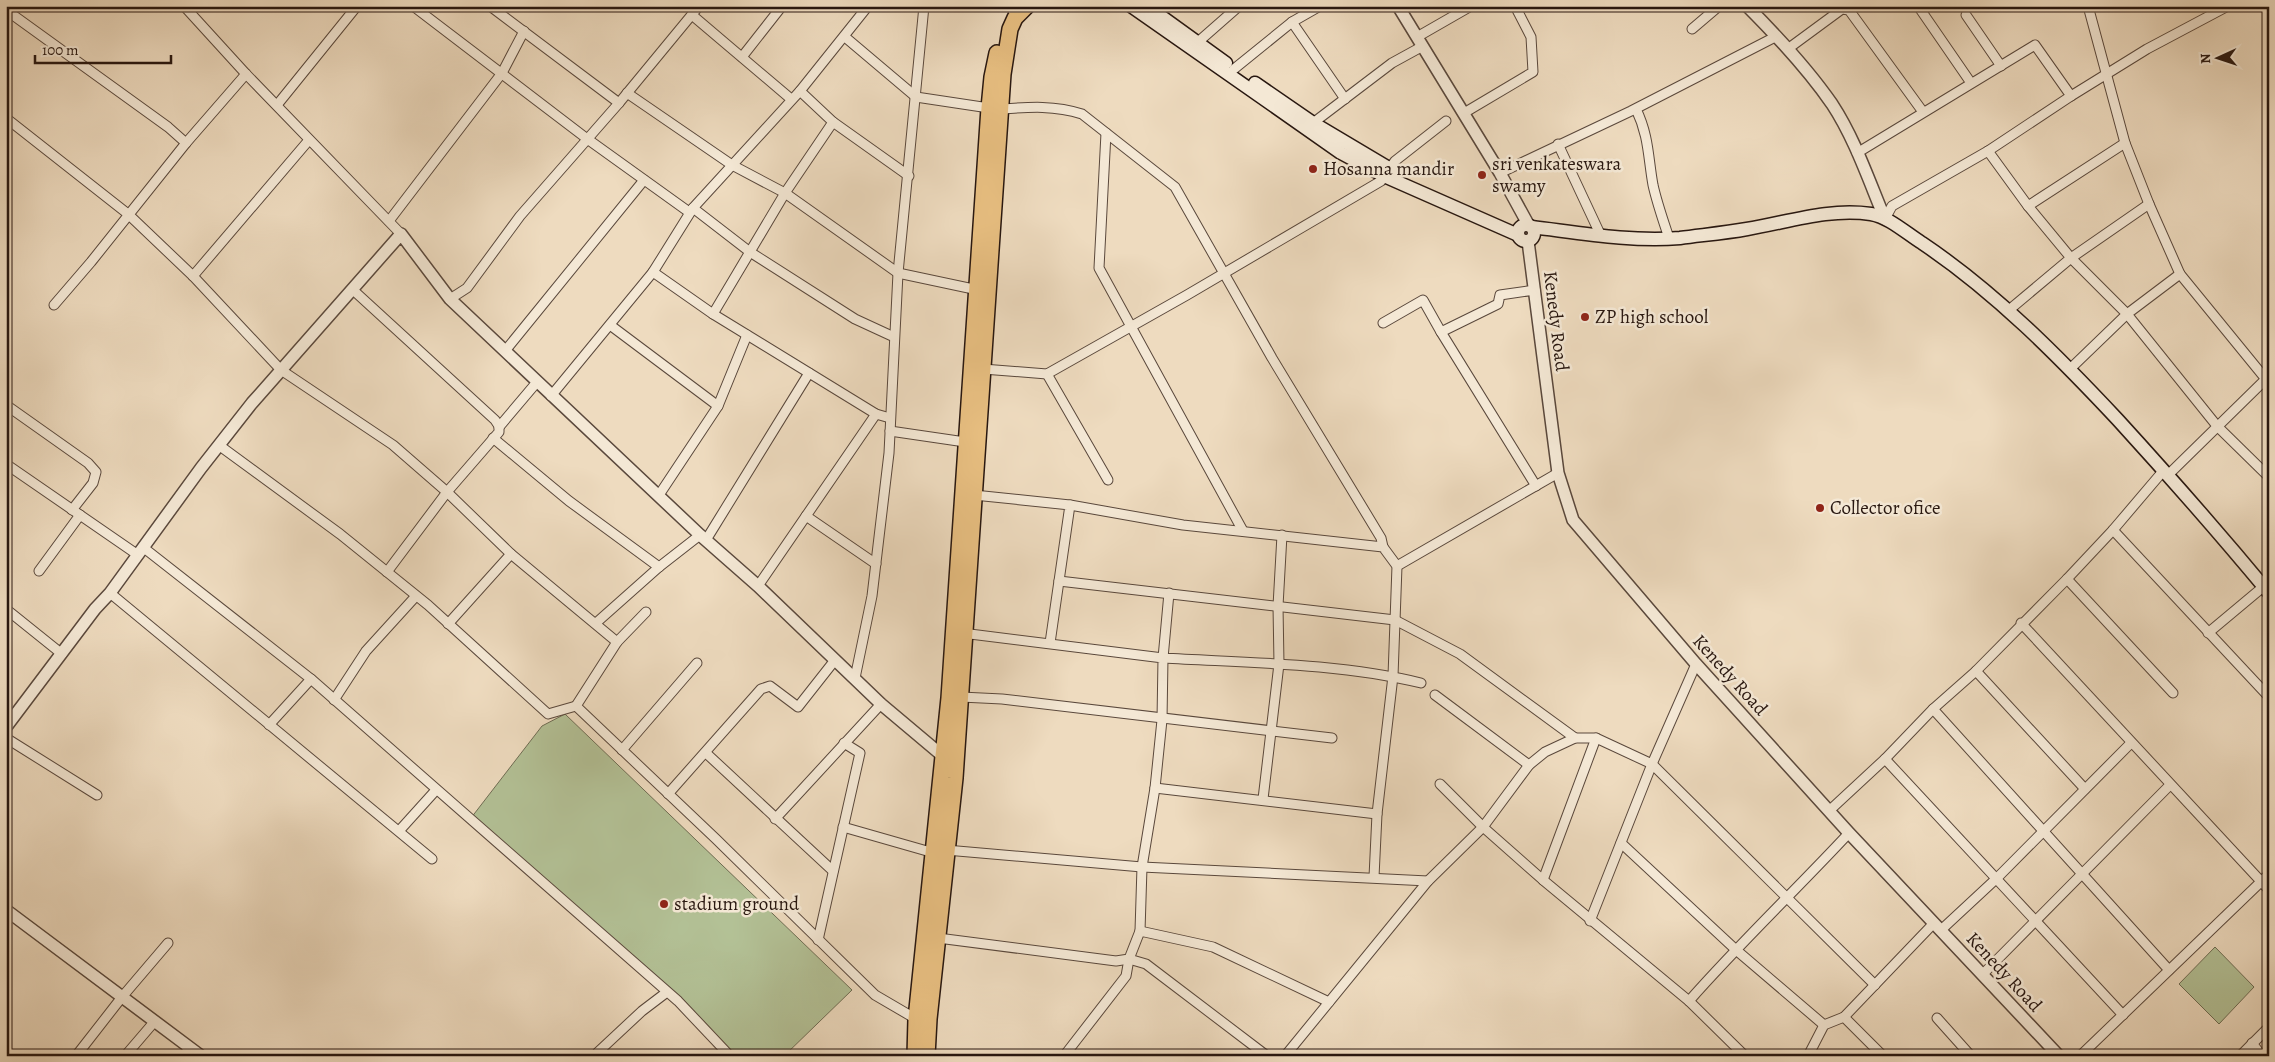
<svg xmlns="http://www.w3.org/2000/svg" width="2275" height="1062" font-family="Alegreya,serif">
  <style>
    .green { fill: #b3c196; stroke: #6e6c53 }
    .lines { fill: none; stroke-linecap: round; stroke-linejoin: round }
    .minor-casing { stroke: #5a483c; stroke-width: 11 }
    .tertiary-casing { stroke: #5a483c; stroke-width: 14 }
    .secondary-casing { stroke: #281710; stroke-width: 15 }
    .primary-casing { stroke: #281710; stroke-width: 18 }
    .minor { stroke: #f4e8d5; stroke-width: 9 }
    .tertiary { stroke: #f4e8d5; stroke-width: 11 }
    .secondary { stroke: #f4e8d5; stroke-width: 12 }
    .primary { stroke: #e7be80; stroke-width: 15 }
    .poi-dot { fill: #8f2418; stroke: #f4e8d5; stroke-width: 2 }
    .labels { text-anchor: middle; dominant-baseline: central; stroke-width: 5; stroke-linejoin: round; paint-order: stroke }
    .poi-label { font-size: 19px; fill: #281710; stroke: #f4e8d5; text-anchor: start }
    .street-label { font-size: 19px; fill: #281710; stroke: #f4e8d5 }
  </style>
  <rect width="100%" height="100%" fill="#eedbbf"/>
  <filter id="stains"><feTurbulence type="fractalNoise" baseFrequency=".004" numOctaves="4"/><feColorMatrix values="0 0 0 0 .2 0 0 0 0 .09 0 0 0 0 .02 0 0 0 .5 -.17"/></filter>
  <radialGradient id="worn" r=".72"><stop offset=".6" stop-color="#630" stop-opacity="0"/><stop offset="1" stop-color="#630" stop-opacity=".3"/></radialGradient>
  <g class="green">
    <path d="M 565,714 L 852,990 L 784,1056 L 732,1056 L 471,818 L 542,726 Z"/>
    <path d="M 2215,947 L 2254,987 L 2219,1024 L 2179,984 Z"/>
  </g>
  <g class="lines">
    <g class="minor-casing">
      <g id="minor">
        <path d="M 184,6 L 246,74 L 401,234"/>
        <path d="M 413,6 L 586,138 L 689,212"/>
        <path d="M 490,6 L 619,103"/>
        <path d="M 1009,6 L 1013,10"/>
        <path d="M 1918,6 L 1971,83"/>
        <path d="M 2088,6 L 2125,143 L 2149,204 L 2180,274 L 2269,383"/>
        <path d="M 6,10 L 168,127 L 186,143"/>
        <path d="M 692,15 L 791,99"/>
        <path d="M 1966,15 L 2001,66"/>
        <path d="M 1292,22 L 1345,99"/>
        <path d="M 1692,29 L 1719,6"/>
        <path d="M 845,37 L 916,97 L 989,108"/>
        <path d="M 1417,37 L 1471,6"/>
        <path d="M 1198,42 L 1239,6"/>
        <path d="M 1789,48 L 1842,9 L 1849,10 L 1923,112"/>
        <path d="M 742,57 L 782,6"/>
        <path d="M 1234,69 L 1292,22 L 1320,6"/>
        <path d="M 800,91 L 833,122 L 909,176"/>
        <path d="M 627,93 L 732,165 L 785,193 L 898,273 L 978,290"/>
        <path d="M 2071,96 L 2147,49 L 2228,6"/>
        <path d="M 277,105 L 357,6"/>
        <path d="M 1001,109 C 1029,107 1055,105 1082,114 L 1175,187 L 1272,358 L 1381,538 L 1383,547"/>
        <path d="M 1636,109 C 1649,136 1648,157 1653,185 C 1657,203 1663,220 1669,238"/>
        <path d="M 1464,113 L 1533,72 L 1531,37 L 1515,6"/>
        <path d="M 6,118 L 128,214 L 193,276 L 281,370 L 393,445 L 447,492 L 511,554 L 617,642 L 576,706"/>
        <path d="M 1313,123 L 1392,63 L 1423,46"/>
        <path d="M 1106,133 L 1099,268 L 1243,531"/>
        <path d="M 1558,144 L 1601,236"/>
        <path d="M 1988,151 L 2028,206 L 2125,143"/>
        <path d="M 1857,153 L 2035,45 L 2071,96 L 1988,151 L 1892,206 L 1885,219"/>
        <path d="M 1500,173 L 1631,111 L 1777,36"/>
        <path d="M 693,208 L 750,252 L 855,319 L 894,337"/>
        <path d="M 389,221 L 502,73 L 524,31"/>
        <path d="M 653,272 L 713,314 L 785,193 L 833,122"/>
        <path d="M 2180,274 L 2127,314 L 2217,426 L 2269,477"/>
        <path d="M 193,276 L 309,140"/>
        <path d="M 352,289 L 495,420 L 499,426 L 499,432 L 447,492 L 387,572"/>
        <path d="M 450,299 L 467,288 L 520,216 L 619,103 L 699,6"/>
        <path d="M 54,305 L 91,262 L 186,143 L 246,74"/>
        <path d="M 2009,310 L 2071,258 L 2028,206"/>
        <path d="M 713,314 L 876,414 L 890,418"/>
        <path d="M 1383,323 L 1423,300 L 1441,332 L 1498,304 L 1500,295 L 1535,290"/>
        <path d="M 610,325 L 718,406"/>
        <path d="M 1441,332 L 1536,486"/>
        <path d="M 505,351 L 644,180"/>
        <path d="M 983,369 L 1047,374 L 1187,295 L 1381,181 L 1395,161 L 1446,121"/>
        <path d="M 2070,369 L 2127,314 L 2071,258 L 2149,204"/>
        <path d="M 1047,374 L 1108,480"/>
        <path d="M 551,396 L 653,272 L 693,208 L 800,91 L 868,6"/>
        <path d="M 6,405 L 88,463 L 96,472 L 93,483 L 72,510"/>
        <path d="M 499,427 L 537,382"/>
        <path d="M 890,431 L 965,442"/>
        <path d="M 493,438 L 569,501 L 659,567"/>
        <path d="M 220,446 L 340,534 L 428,605 L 548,714 L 576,706 L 716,839 L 875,995 L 916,1019"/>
        <path d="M 6,464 L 138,555"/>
        <path d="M 2168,475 L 2269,376"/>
        <path d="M 659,495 L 718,406 L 747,335"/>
        <path d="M 974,495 L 1070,505 L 1050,643"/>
        <path d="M 1070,505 L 1183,525 L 1383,547 L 1397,566 L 1393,676 L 1377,814 L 1374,877"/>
        <path d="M 806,516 L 876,564"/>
        <path d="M 2113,530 L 2269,697"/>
        <path d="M 706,540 L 809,373"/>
        <path d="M 144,548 L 311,679 L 678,1001 L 730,1056"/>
        <path d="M 1397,566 L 1558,473"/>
        <path d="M 39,571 L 80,515"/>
        <path d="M 2067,579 L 2173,693"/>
        <path d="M 1059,581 L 1395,620 L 1460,654 L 1575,738"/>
        <path d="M 758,586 L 876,414"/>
        <path d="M 110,593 L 432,859"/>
        <path d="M 1169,593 L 1163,658 C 1249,663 1338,663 1421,683"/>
        <path d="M 6,609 L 62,654"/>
        <path d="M 596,623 L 659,567 L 700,535"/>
        <path d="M 2021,623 L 2269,890"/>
        <path d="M 448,624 L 511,554"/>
        <path d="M 962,633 L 1163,658 L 1162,720 L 1155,788 L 1142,867 L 1140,931"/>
        <path d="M 2208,633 L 2269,582"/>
        <path d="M 617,642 L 646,612"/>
        <path d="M 1976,671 L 2085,789"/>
        <path d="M 855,678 L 872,596 L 889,453 L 898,273 L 924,6"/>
        <path d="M 1435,695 L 1529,765"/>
        <path d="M 961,697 L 1002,699 L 1332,738"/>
        <path d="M 334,700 L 366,651 L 416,596"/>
        <path d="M 1933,709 L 2169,970"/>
        <path d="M 269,725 L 311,679"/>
        <path d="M 6,738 L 97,795"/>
        <path d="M 622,750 L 697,663"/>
        <path d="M 706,753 L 833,871"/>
        <path d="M 1885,759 L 2123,1015"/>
        <path d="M 1440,784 L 1483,827 L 1543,880 L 1689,1001 L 1745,1056"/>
        <path d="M 1155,788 L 1377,814"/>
        <path d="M 668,794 L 761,689 L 770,686 L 798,707 L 835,660"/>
        <path d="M 1263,799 L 1279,664 L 1278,606 L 1282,535"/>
        <path d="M 1830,810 L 1885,759 L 1933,709 L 1976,671 L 2067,579 L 2113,530 L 2164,470"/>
        <path d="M 775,819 L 881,704"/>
        <path d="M 843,827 L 934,853"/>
        <path d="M 399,831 L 436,790"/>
        <path d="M 1621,843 L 1735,949 L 1824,1025"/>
        <path d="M 946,850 L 1142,867 L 1428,881"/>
        <path d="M 1543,880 L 1596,738"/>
        <path d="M 1590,921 L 1652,764 L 1875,985"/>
        <path d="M 1941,930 L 1997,878 L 2131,743"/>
        <path d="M 938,938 L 1116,961 L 1129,959 L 1140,931 L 1213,947 L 1329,1002"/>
        <path d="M 818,940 L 860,753 L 844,743"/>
        <path d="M 1983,974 L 2170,785"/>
        <path d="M 1689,1001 C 1740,943 1796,890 1849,833"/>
        <path d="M 1844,1017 L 1883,1056"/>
        <path d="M 1937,1018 L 1971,1056"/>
        <path d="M 2252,1043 L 2262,1056"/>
        <path d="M 597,1053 L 642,1011 L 667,992"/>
        <path d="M 76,1056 L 122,997 L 168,943"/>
        <path d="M 125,1056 L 155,1021"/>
        <path d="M 183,1056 L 190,1048"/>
        <path d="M 1064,1056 L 1126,976 L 1129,959 L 1146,964 L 1267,1056"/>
        <path d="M 1285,1056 L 1428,881 L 1483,827 L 1529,765 L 1545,752 L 1575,738 L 1596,738 L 1652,764 L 1696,664"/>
        <path d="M 1808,1056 L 1824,1025 L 1844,1017 L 1934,923"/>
        <path d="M 2080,1056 L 2269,874"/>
        <path d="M 2240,1056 L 2269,1027"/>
      </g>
    </g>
    <g class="tertiary-casing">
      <g id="tertiary">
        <path d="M 1398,6 L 1500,173 L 1528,224"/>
        <path d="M 1747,6 C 1778,37 1807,68 1832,104 C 1855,139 1869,181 1885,219"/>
        <path d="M 1528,241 L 1558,473 L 1573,520 L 1696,664 L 1849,833 L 2059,1056"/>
        <path d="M 6,727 L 95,609 L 110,593 L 201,468 L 252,403 L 401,234 L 450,299 L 700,535 L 758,586 L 881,704 L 944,757"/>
        <path d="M 6,910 L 201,1056"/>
      </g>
    </g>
    <g class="secondary-casing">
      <g id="secondary">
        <path d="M 1131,6 L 1341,153 L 1384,176 L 1518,235"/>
        <path d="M 1147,6 L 1226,63"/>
        <path d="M 1255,83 L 1313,123 L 1392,170"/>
        <circle cx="1526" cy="233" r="8"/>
        <path d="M 1532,227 C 1581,233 1631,242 1680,238 C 1702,235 1725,233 1747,229 C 1789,222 1828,208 1871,214 C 1889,217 1906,233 1922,243 C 1995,292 2058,356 2118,420 C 2170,477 2220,534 2269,593"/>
      </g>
    </g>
    <g class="primary-casing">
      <g id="primary">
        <path d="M 915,1056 L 916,1019 L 949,698 L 989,108 L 992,77 L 997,53"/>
        <path d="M 927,1056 L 929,1019 L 955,778 L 1003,74 L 1010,29 L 1015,18 L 1027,6"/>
      </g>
    </g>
    <use href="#minor" class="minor"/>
    <use href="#tertiary" class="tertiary"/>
    <use href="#secondary" class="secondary"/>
    <use href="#primary" class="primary"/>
  </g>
  <g class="poi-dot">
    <circle cx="1313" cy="169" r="5"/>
    <circle cx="1482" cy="175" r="5"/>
    <circle cx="1585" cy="317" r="5"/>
    <circle cx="1820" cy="508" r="5"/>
    <circle cx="664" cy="904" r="5"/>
  </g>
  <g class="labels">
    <g class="poi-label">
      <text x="1492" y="164">sri venkateswara<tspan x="1492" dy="22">swamy</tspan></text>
      <text x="1323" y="169">Hosanna mandir</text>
      <text x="1595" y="317">ZP high school</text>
      <text x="1830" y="508">Collector ofice</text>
      <text x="674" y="904">stadium ground</text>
    </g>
    <g class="street-label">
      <text transform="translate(1556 321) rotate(83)">Kenedy Road</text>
      <text transform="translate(1730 675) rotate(48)">Kenedy Road</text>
      <text transform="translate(2004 972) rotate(47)">Kenedy Road</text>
    </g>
  </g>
  <rect width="2275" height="1062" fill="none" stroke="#eedbbf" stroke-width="25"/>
  <rect x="8" y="8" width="2260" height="1047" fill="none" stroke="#281710" stroke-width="2.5"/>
  <rect x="12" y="12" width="2250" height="1037" fill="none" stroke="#281710"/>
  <g transform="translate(2218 58) rotate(267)" stroke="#f4e8d5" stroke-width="4" paint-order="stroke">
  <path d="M0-4L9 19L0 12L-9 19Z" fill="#281710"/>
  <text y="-8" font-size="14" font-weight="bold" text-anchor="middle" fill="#281710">N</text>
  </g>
  <path d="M35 55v8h136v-8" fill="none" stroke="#281710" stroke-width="2.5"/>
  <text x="42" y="55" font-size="15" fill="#281710" stroke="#f4e8d5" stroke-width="4" paint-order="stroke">100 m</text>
  <rect width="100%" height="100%" filter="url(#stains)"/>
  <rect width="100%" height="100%" fill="url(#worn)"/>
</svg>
